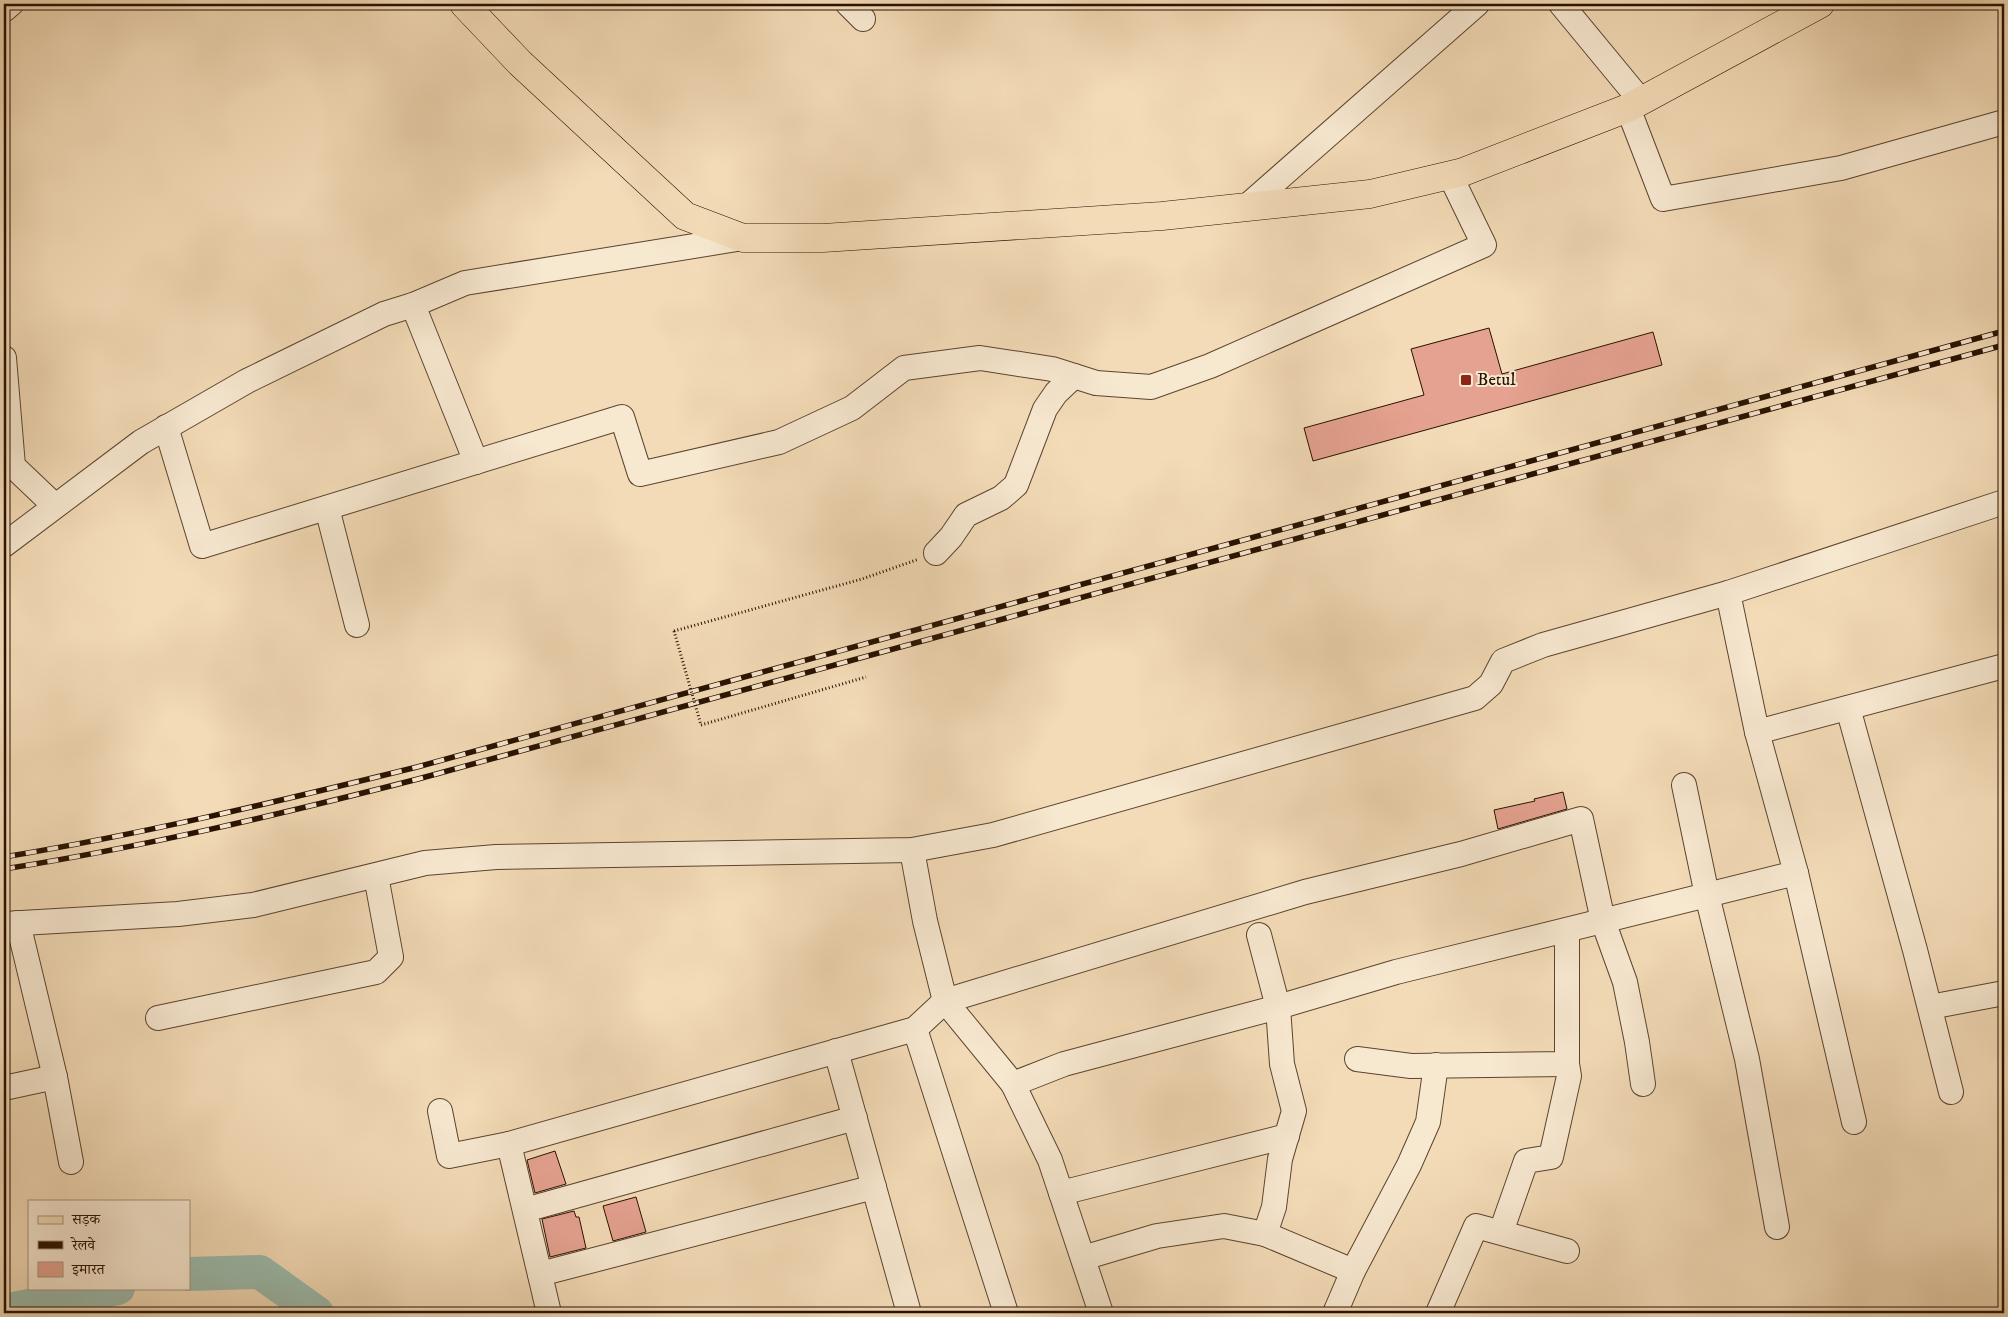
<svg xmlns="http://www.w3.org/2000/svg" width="2008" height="1317" font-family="'IM FELL DW Pica','Noto Serif Devanagari',serif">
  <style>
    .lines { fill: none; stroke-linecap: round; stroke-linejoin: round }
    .river { stroke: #9bbbac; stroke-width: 34 }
    .building { fill: #e5a290; stroke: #281100 }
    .minor-casing { stroke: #5b442e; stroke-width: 26 }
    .major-casing { stroke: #281100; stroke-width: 29 }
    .path { stroke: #281100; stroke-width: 3; stroke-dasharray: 1 2.5; stroke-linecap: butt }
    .minor { stroke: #f7e8d0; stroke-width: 24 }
    .major { stroke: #f3dbb7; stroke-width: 28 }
    .rail-casing { stroke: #281100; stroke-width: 5.5 }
    .rail { stroke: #f7e8d0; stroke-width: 4; stroke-dasharray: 11; stroke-linecap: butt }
    .path-bridge { stroke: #281100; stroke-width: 3; stroke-dasharray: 1 2.5; stroke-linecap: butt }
    .poi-dot { fill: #8f2418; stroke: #f7e8d0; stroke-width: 2 }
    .labels { text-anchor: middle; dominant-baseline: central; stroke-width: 4; stroke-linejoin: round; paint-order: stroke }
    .poi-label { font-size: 18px; fill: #281100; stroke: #f7e8d0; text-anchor: start }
  </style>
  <rect width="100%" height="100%" fill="#f3dbb7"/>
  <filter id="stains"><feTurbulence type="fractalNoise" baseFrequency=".004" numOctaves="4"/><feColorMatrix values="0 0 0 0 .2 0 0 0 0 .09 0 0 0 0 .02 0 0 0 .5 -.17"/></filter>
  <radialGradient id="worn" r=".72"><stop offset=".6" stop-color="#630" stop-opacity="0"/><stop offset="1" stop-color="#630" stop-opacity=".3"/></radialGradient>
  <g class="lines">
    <g class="river">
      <path d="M 189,1274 L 260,1272 L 317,1313"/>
      <path d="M 4,1311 L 118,1288"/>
    </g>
  </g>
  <g class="building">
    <path d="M 1489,328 L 1502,374 L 1653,332 L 1662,365 L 1313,461 L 1304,428 L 1424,395 L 1411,349 Z"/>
    <path d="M 1563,792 L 1567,809 L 1498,829 L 1494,810 L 1535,801 L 1534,799 Z"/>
    <path d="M 555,1151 L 566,1184 L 535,1193 L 527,1160 Z"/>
    <path d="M 636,1197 L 646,1232 L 613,1241 L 603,1206 Z"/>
    <path d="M 574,1211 L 576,1217 L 579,1217 L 586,1248 L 550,1257 L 542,1219 Z"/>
  </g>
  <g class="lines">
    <g class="minor-casing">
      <g id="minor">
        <path d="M 848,4 L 863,19"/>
        <path d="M 1561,4 L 1641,101"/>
        <path d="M 4,10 L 11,4"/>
        <path d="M 1628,108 L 1663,199 L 1841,168 L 2004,122"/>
        <path d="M 1246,207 L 1477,4"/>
        <path d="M 413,305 L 476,462"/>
        <path d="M 4,358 L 13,466 L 55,506"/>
        <path d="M 166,427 L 202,546 L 622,417 L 640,474 L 779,442 L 852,408 L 904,368 L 980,358 L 1052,369 L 1096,383 L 1151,387 L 1210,366 L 1484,245 L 1450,175"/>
        <path d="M 327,508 L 357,625"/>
        <path d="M 4,545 L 141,442 L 247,381 L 384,314 L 413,305 L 465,283 L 743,238"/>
        <path d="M 936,553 L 951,537 L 966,515 L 1001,498 L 1016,485 L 1045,409 L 1056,393 L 1074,376"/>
        <path d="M 1728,593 L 1757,732"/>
        <path d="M 1848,708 L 1915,950 L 1951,1092"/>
        <path d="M 1684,785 L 1707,895 L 1747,1059 L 1777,1227"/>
        <path d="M 912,850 L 925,921 L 945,1001 L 1013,1084 L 1050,1160 L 1101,1313"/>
        <path d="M 1796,873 L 1757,732 L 2004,666"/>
        <path d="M 18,923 L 55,1077 L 71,1162"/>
        <path d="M 4,924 L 178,914 L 253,905 L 425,863 L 496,857 L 912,850 L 993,835 L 1475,698 L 1491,684 L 1503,661 L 1543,645 L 1728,593 L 2004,502"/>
        <path d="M 1259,935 L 1278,1007 L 1282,1064 L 1294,1111 L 1280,1159 L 1274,1207 L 1265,1234"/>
        <path d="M 1930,1007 L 2004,993"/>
        <path d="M 158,1018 L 376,972 L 391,957 L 376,876"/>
        <path d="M 915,1029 L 1006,1313"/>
        <path d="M 836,1051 L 909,1313"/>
        <path d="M 1357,1059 L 1411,1066 L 1567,1064 L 1567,930"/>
        <path d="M 1013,1084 L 1064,1064 L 1278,1007 L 1396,972 L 1796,873 L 1854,1122"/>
        <path d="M 4,1088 L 55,1077"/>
        <path d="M 440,1111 L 449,1156 L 509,1144"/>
        <path d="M 1061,1193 L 1287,1136"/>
        <path d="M 525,1210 L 855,1118"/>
        <path d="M 1501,1232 L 1526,1161 L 1551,1157 L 1569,1076 L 1567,1064"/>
        <path d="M 1083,1258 L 1157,1236 L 1224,1226 L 1265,1234 L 1353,1271 L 1409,1165 L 1428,1122 L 1436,1065"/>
        <path d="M 540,1274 L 874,1187"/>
        <path d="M 549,1313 L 509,1144 L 915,1029 L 945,1001 L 1305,892 L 1461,854 L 1581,819 L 1603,921 L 1625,982 L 1637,1042 L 1643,1084"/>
        <path d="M 1335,1313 L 1353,1271"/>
        <path d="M 1438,1313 L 1476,1226 L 1567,1251"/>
      </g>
    </g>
    <g class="major-casing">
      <path id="major" d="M 464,4 L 520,63 L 685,216 L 743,238 L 823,238 L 1162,216 L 1370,194 L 1463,172 L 1628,108 L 1820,4"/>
    </g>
    <g class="path">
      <path d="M 674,631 L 862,579 L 919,559"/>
      <path d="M 701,725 L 866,677"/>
    </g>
    <use href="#minor" class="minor"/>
    <use href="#major" class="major"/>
    <g class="rail-casing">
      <g id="rail">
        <path d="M 4,857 C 143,834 280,801 417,767 L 2004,331"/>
        <path d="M 4,869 C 144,847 281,814 418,779 L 2004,345"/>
      </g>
    </g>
    <use href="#rail" class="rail"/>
    <path class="path-bridge" d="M 674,631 L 701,725"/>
  </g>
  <rect class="poi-dot" x="1460" y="374" width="12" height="12" rx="2.5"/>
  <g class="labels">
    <g class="poi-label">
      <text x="1477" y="380">Betul</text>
    </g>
  </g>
  <rect width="2008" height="1317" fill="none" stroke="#f3dbb7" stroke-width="20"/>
  <rect x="5" y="5" width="1998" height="1307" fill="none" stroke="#281100" stroke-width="2.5"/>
  <rect x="10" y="10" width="1988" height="1297" fill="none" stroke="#281100"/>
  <rect x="28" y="1200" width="162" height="90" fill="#f7e8d0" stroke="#a4927d"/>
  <rect x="38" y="1216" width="25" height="8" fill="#f3dbb7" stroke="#a4927d"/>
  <text x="72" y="1224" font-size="15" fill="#281100">सड़क</text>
  <rect x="38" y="1241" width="25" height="8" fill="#281100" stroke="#a4927d"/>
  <text x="72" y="1250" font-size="15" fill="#281100">रेलवे</text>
  <rect x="38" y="1262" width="25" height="15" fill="#e5a290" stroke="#a4927d"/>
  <text x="72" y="1274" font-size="15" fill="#281100">इमारत</text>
  <rect width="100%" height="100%" filter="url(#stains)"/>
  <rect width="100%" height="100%" fill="url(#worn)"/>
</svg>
